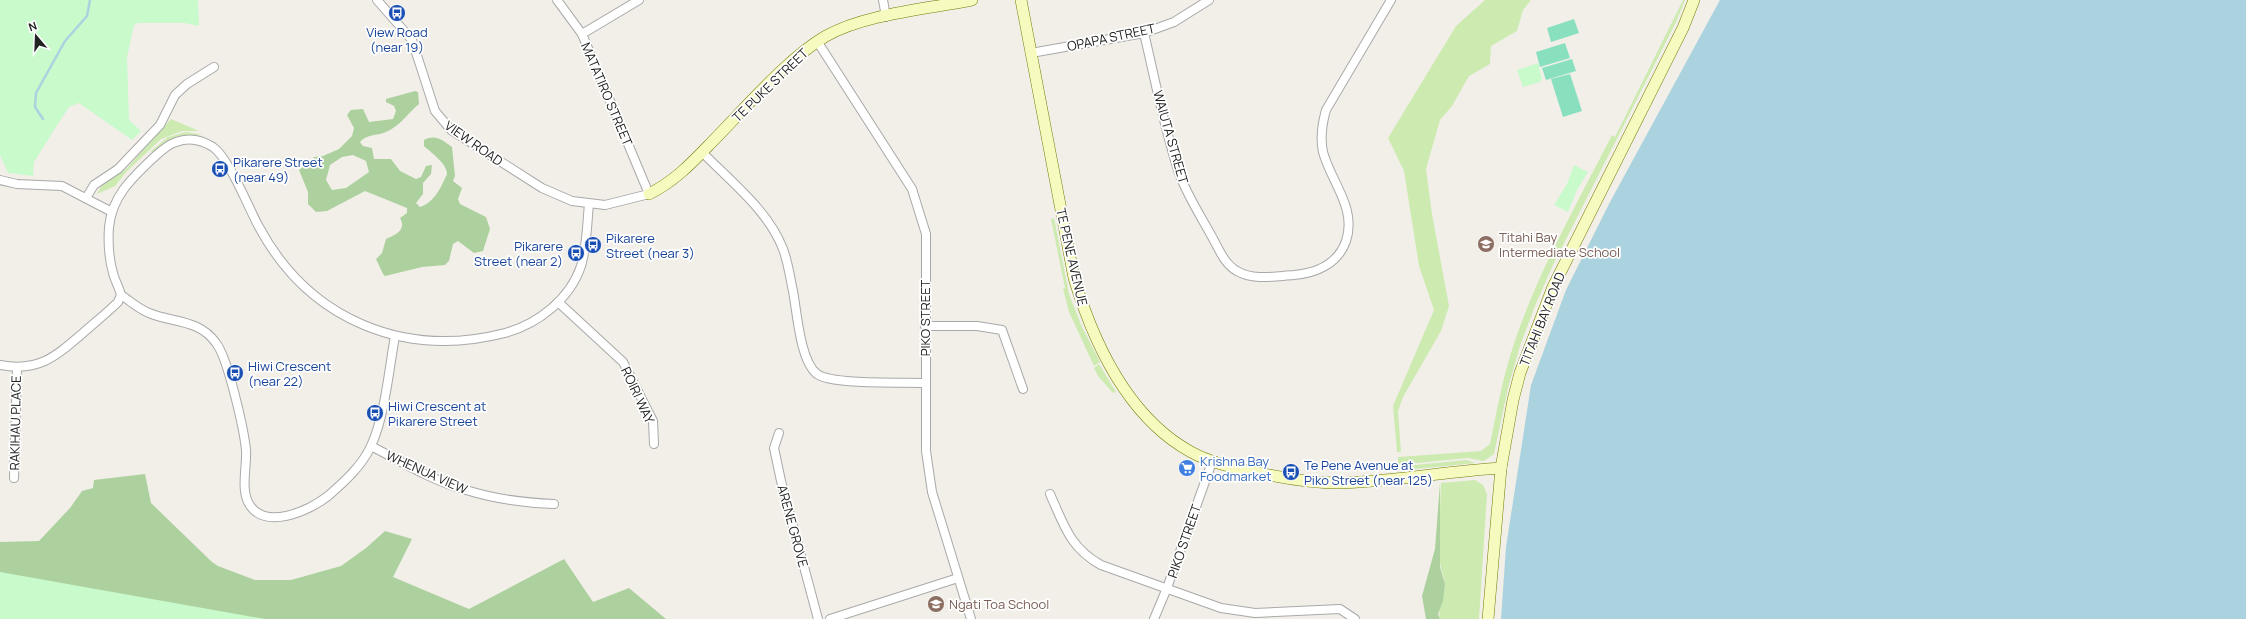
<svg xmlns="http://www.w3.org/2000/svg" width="2246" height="619" font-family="Manrope,sans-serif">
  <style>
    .grass { fill: #cdebb0 }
    .forest { fill: #add19e; fill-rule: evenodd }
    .park { fill: #c8facc }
    .pitch { fill: #88e0be }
    .water { fill: #aad3df }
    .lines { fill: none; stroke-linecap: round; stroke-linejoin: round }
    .stream { stroke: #aad3df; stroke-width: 2.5 }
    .street-casing { stroke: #a9a9a9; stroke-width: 10 }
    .secondary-casing { stroke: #707d05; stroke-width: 12 }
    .street { stroke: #fff; stroke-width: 8 }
    .secondary { stroke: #f7fabf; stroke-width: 11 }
    .labels { text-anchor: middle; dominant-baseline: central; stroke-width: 3.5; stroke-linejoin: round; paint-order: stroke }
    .transit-label { font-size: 13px; fill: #164399; stroke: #fff; text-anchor: start }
    .street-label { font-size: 13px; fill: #222; stroke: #fff }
    .education-label { font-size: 13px; fill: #785e54; stroke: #fff; text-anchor: start }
    .shop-label { font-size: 13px; fill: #366cbe; stroke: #fff; text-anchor: start }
  </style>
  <rect width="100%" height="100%" fill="#f2efe9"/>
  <g class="grass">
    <path d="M 1485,0 L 1531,0 L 1523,10 L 1517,31 L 1491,46 L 1490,64 L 1469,76 L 1452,106 L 1440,120 L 1426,169 L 1432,214 L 1449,306 L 1441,331 L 1403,397 L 1398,411 L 1401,452 L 1397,452 L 1393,406 L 1434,310 L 1419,266 L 1404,171 L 1388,138 L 1456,26 Z"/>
    <path d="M 1683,0 L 1685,0 L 1676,22 L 1552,267 L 1535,306 L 1520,346 L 1508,388 L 1494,454 L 1484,461 L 1467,458 L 1398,465 L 1398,457 L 1481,451 L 1490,444 C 1497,410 1503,375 1515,341 C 1539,269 1578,202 1612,135 L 1615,137 Z"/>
    <path d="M 171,119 L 199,131 L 182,131 L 161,139 L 126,172 L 115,186 L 97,194 L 102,185 L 127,168 Z"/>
    <path d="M 186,132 L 203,135 L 173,138 L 153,152 L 150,152 L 168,137 Z"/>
    <path d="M 1054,218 L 1069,294 L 1082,327 L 1100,362 L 1094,366 L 1069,312 L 1063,289 L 1065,288 L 1051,219 Z"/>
    <path d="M 1099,364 L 1116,392 L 1113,393 L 1098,376 L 1094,368 Z"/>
    <path d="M 1466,460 L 1476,463 L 1405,470 L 1405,466 Z"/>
    <path d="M 1475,480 L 1483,485 L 1487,494 L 1479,619 L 1440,619 C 1437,609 1444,596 1445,586 C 1445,577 1440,569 1440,561 C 1439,535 1440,509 1441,483 Z"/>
  </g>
  <g class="forest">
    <path d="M 415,91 L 418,92 L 419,104 C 407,114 400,126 386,132 C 377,136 366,134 360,142 L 363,146 L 372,148 L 374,159 L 391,159 L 400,171 L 416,179 L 421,177 L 426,166 L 432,165 L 431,174 L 423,183 L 423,194 L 416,203 L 420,207 C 435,202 441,187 447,174 C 447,163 430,152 424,146 L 424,140 C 436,134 442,140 452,147 L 455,176 L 453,181 L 462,188 L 458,199 L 460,204 L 486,217 L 490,229 L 483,251 L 474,253 L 458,241 L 453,244 L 449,261 L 445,265 L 422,267 L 385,276 L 383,274 L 376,259 L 382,253 L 386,239 C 395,235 407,230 400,218 L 407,213 L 407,208 L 365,191 L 327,211 L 316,212 L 308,204 L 308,192 L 299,170 L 314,157 L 323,156 L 339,149 L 352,136 L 354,128 L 347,115 L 351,110 L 363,109 L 369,122 L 393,119 L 396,111 L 394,106 L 386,102 L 386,99 ZM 353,155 L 366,161 L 369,172 L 346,188 L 332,190 L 326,180 L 330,165 L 342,157 Z"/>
    <path d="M 145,474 L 151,503 L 212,562 L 218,566 L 255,580 L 291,580 L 341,566 L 366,548 L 385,531 L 412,539 L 393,577 L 469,609 L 564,559 L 593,602 L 629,588 L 666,619 L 0,619 L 0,542 L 39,541 L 70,508 L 82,491 L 93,488 L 94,480 Z"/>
    <path d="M 1440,483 L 1440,567 L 1445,584 L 1443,601 L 1438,614 L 1440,619 L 1426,619 L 1422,596 L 1435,549 Z"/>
  </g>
  <g class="park">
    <path d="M 0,0 L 198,0 L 199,26 L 184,23 L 138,23 L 134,25 L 127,57 L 129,120 L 141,131 L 132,140 L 79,103 L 69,107 L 54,130 L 34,162 L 33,176 L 8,173 L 0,155 Z"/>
    <path d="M 1538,63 L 1542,79 L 1540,82 L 1523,87 L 1517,70 Z"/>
    <path d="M 1574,165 L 1588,172 L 1577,190 L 1568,212 L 1554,205 L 1567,184 Z"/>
    <path d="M 0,572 L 265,619 L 0,619 Z"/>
  </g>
  <g class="pitch">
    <path d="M 1574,19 L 1579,33 L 1551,42 L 1547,28 Z"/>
    <path d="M 1565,43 L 1570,58 L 1540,67 L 1536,52 Z"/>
    <path d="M 1572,59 L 1576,71 L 1546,80 L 1542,68 Z"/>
    <path d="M 1570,74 L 1582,111 L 1563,117 L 1551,79 Z"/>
  </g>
  <path class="water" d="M 1720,0 L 2246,0 L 2246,619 L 1501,619 L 1506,547 L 1531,385 L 1566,290 L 1610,202 Z"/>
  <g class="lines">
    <path class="stream" d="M 43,119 L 35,107 L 36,93 L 65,41 L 87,16 L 90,0"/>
    <g class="street-casing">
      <g id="street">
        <path d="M 377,0 L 412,40 L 435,111 L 451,130 L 542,188 L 572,201 L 605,205 L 649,194 L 582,34 L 557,0"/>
        <path d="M 883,0 L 886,17"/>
        <path d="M 1144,33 C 1155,79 1164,128 1179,173 C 1187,195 1200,215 1211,235 C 1218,247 1224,264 1237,271 C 1254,281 1276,276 1294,275 C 1316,273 1338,264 1346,241 C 1357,208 1331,182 1323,152 C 1320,138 1322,124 1326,110 L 1391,0"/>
        <path d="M 582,34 L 639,0"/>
        <path d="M 817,41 L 912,189 L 926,234 L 926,451 L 932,492 L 971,619"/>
        <path d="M 1031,53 L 1144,33 L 1174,22 L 1209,0"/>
        <path d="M 702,152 C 731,182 768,210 783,249 C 788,262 790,277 793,291 C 797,312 800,361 817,374 C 832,385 903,382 925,383"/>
        <path d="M 0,180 L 17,184 L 62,186 L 112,212"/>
        <path d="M 86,198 L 94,185 L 118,169 L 160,125 L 175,95 L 187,84 L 214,67"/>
        <path d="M 121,295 C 130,301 139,309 149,313 C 173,323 199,319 216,343 C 228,358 244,430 246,450 C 247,466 241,488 248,502 C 263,532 309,511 328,496 C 344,482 362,466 371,446 C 385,416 389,369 395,336"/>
        <path d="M 558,302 L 623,362 L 653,421 L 654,444"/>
        <path d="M 925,326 L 977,326 L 1002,330 L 1023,389"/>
        <path d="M 0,365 C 39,372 55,357 83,333 C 94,323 107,313 118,302 L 121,295 C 119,287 115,281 113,273 C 109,259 108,242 109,227 C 112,197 131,179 151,160 C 159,153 166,145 176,142 C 189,137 202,140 213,147 C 229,158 249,209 259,227 C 309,320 404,359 505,333 C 538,324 570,299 581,266 C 587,246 587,224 589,204"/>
        <path d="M 779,433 L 774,448 L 781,481 L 818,619"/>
        <path d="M 371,446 C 402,462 433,481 466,490 C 495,499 525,503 554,504"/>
        <path d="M 14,478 L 17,368"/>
        <path d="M 1050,494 C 1064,525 1070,548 1101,565 L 1221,608 L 1255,613 L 1340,609 L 1355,619"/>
        <path d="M 830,619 L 958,578"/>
        <path d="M 1154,619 L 1167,588 L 1212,462"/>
      </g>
    </g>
    <g class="secondary-casing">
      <g id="secondary">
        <path d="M 1021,0 L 1074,278 C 1094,344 1129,418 1191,452 C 1211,463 1233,467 1255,472 C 1282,478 1309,483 1338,483 C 1392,482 1447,471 1501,468"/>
        <path d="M 649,194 C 673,182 690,165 709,145 C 743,111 785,60 826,36 C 865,14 927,9 972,0"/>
        <path d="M 1488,619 L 1501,468 L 1513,400 L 1520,373 L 1553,287 L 1683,28 L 1694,0"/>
      </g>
    </g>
    <use href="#street" class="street"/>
    <use href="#secondary" class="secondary"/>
  </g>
  <defs>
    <g id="bus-disc" transform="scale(0.9)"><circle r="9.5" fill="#1a4fb4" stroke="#fff"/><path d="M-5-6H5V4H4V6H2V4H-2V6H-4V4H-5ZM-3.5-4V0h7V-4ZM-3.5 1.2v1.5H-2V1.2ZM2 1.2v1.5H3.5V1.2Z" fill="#fff"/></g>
    <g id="school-disc" transform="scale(0.9)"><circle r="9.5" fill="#8d6e63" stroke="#fff"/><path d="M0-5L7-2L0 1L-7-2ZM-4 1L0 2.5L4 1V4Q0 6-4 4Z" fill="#fff"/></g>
    <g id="supermarket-disc" transform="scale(0.9)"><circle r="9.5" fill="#3f7fe0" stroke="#fff"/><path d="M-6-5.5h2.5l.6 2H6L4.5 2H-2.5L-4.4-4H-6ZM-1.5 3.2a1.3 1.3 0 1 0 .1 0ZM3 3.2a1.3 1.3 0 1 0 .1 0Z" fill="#fff"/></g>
  </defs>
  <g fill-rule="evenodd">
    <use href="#bus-disc" x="397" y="13"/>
    <use href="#bus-disc" x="220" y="169"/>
    <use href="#school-disc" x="1486" y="244"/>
    <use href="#bus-disc" x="593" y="245"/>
    <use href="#bus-disc" x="576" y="253"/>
    <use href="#bus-disc" x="235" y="373"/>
    <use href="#bus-disc" x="375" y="413"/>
    <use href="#supermarket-disc" x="1187" y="468"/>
    <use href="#bus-disc" x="1291" y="472"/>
    <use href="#school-disc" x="936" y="604"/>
  </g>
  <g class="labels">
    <g class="transit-label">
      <text x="397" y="32" text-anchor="middle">View Road<tspan x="397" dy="15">(near 19)</tspan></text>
      <text x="233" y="162">Pikarere Street<tspan x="233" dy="15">(near 49)</tspan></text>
      <text x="606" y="238">Pikarere<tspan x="606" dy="15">Street (near 3)</tspan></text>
      <text x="563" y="246" text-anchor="end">Pikarere<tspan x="563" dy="15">Street (near 2)</tspan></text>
      <text x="248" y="366">Hiwi Crescent<tspan x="248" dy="15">(near 22)</tspan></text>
      <text x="388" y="406">Hiwi Crescent at<tspan x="388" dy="15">Pikarere Street</tspan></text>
      <text x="1304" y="465">Te Pene Avenue at<tspan x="1304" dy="15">Piko Street (near 125)</tspan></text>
    </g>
    <g class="street-label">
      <text transform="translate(1111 37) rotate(-12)">OPAPA STREET</text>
      <text transform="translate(770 85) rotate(-44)">TE PUKE STREET</text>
      <text transform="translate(607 94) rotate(67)">MATATIRO STREET</text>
      <text transform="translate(1171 137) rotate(74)">WAIUTA STREET</text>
      <text transform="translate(474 143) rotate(35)">VIEW ROAD</text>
      <text transform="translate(1072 257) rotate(77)">TE PENE AVENUE</text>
      <text transform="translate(925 318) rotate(-90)">PIKO STREET</text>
      <text transform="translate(1542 319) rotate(-68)">TITAHI BAY ROAD</text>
      <text transform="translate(638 395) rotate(65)">ROIRI WAY</text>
      <text transform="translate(15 423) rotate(-89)">RAKIHAU PLACE</text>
      <text transform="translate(427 472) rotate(24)">WHENUA VIEW</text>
      <text transform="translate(793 526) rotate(75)">ARENE GROVE</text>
      <text transform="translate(1184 541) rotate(-71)">PIKO STREET</text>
    </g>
    <g class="education-label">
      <text x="1499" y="237">Titahi Bay<tspan x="1499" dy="15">Intermediate School</tspan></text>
      <text x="949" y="604">Ngati Toa School</text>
    </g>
    <g class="shop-label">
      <text x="1200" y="461">Krishna Bay<tspan x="1200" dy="15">Foodmarket</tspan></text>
    </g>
  </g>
  <g transform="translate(36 36) rotate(341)" stroke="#ffffff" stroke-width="3" paint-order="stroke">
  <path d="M0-3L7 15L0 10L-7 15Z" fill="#222222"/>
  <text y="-6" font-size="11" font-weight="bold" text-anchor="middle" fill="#222222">N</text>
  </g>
</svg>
